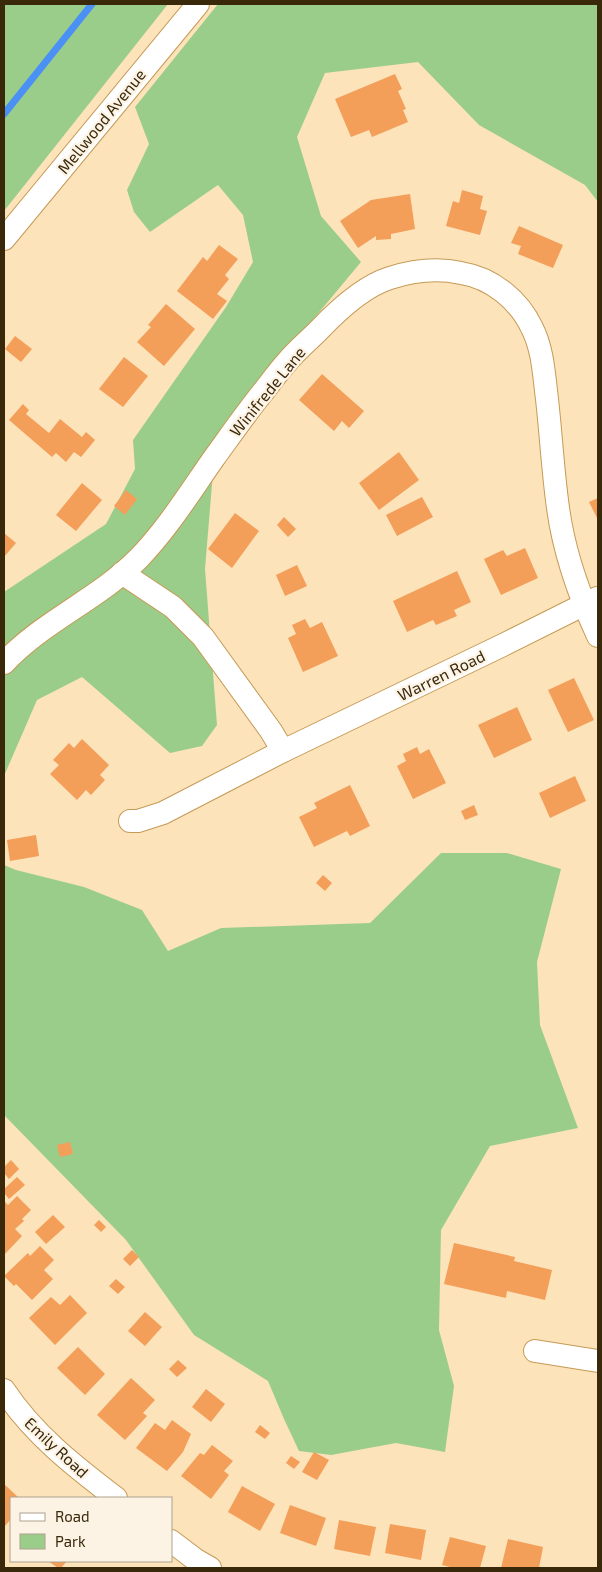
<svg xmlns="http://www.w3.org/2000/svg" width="602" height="1572" font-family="'Exo 2',sans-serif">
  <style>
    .green { fill: #9bcd8a }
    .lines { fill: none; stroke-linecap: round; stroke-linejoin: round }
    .stream { stroke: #4b90f4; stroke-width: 7 }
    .building { fill: #f39e59 }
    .minor-casing { stroke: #c59a56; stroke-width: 24 }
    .minor { stroke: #fff; stroke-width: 22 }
    .labels { text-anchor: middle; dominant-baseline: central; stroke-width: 4.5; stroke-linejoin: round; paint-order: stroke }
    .street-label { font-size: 16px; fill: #39280a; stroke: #fcf3e5 }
  </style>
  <rect width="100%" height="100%" fill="#fde3ba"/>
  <g class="green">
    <path d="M 4,4 L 168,4 L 4,211 Z"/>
    <path d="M 218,4 L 598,4 L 598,202 L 585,185 L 479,125 L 418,62 L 325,73 L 297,137 L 321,216 L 361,262 L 216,436 L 205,569 L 217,725 L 202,746 L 170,753 L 82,677 L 37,700 L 4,776 L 4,592 L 106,524 L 135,469 L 133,440 L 226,307 L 253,262 L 243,215 L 218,185 L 150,232 L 134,212 L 127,190 L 149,144 L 135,107 Z"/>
    <path d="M 441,853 L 507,853 L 561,869 L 537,962 L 540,1025 L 578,1128 L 490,1146 L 441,1230 L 439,1330 L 454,1386 L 445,1452 L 396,1443 L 331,1455 L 299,1451 L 284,1419 L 268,1381 L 194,1335 L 126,1240 L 4,1115 L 4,865 L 16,870 L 84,887 L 142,910 L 168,951 L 221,928 L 370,923 Z"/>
  </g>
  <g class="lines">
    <path class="stream" d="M 4,114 L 92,4"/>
  </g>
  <g class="building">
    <path d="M 395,74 L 402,89 L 398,91 L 406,109 L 403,110 L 408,122 L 372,137 L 369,130 L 351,137 L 335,99 Z"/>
    <path d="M 462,190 L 483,196 L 480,209 L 487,211 L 480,235 L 446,226 L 453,201 L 459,203 Z"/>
    <path d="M 410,194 L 415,229 L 391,234 L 391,239 L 376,240 L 376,236 L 358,248 L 340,221 L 371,200 Z"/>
    <path d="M 519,226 L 563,245 L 553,268 L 518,254 L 521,246 L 511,243 Z"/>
    <path d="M 219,245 L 238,259 L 225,275 L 229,279 L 217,294 L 227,301 L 213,319 L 177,291 L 203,257 L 207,261 Z"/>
    <path d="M 166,304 L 195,329 L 164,366 L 137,342 L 151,327 L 148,325 Z"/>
    <path d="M 15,336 L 32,349 L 21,362 L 5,349 Z"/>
    <path d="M 124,357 L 148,376 L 123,407 L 99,389 Z"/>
    <path d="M 322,374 L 364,411 L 349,428 L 342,421 L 334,431 L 299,400 Z"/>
    <path d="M 23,404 L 29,410 L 26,414 L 49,433 L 60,419 L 82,437 L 86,432 L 95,440 L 81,457 L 74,452 L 66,462 L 56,453 L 52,457 L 9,420 Z"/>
    <path d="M 399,452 L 419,480 L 379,510 L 359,483 Z"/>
    <path d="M 82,483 L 102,500 L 76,531 L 56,515 Z"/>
    <path d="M 126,490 L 137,499 L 125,515 L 114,506 Z"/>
    <path d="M 422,497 L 433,517 L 397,536 L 386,515 Z"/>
    <path d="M 598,498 L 598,520 L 589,502 Z"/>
    <path d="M 235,513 L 259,531 L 232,568 L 208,549 Z"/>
    <path d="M 284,517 L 296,529 L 288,537 L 277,525 Z"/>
    <path d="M 4,533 L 16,543 L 4,557 Z"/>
    <path d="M 525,548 L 538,578 L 501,595 L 484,559 L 503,550 L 507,556 Z"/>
    <path d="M 297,565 L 307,586 L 285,596 L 276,575 Z"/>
    <path d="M 457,571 L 471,602 L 454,610 L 457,616 L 436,625 L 433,620 L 407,632 L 393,601 Z"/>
    <path d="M 305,619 L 310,628 L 322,622 L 338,656 L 303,672 L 288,638 L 296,634 L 292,625 Z"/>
    <path d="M 574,678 L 594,720 L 568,732 L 548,690 Z"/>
    <path d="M 517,707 L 532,740 L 494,758 L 478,725 Z"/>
    <path d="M 82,739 L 109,765 L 100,775 L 105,780 L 91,795 L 86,790 L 77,800 L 50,774 L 59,765 L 53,760 L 69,743 L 74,748 Z"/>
    <path d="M 417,747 L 420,754 L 429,749 L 446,783 L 413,799 L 397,766 L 406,761 L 403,754 Z"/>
    <path d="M 575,776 L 586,801 L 550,818 L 539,793 Z"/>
    <path d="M 350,785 L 370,826 L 350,836 L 347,831 L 314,847 L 299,817 L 317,808 L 314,803 Z"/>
    <path d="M 474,805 L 478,815 L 465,820 L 461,811 Z"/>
    <path d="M 36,835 L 39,856 L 10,861 L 7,840 Z"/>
    <path d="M 323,875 L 332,883 L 325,891 L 316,883 Z"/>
    <path d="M 70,1142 L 73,1154 L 60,1157 L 57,1145 Z"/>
    <path d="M 11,1160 L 19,1169 L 9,1179 L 4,1173 L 4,1167 Z"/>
    <path d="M 17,1177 L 25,1185 L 9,1199 L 4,1193 L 4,1189 Z"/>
    <path d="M 17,1196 L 31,1210 L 22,1219 L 24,1221 L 15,1229 L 22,1236 L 4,1255 L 4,1201 L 8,1205 Z"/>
    <path d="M 53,1215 L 65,1227 L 46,1244 L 35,1232 Z"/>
    <path d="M 99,1220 L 106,1227 L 101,1232 L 94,1225 Z"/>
    <path d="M 454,1243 L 515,1257 L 514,1261 L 552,1270 L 545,1300 L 507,1291 L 506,1298 L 444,1284 Z"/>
    <path d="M 40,1246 L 54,1260 L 44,1270 L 53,1279 L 32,1300 L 16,1284 L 14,1286 L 4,1276 L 28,1253 L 30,1256 Z"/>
    <path d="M 132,1250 L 139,1257 L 130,1266 L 123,1259 Z"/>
    <path d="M 116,1279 L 125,1287 L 118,1294 L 109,1286 Z"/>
    <path d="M 70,1295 L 87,1313 L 55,1345 L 29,1318 L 51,1297 L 60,1305 Z"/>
    <path d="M 145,1312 L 162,1327 L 145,1346 L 128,1331 Z"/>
    <path d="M 78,1347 L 105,1374 L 85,1395 L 57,1368 Z"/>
    <path d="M 178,1360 L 187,1368 L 177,1377 L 169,1369 Z"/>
    <path d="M 131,1378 L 155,1400 L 143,1413 L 147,1416 L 125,1440 L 97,1415 Z"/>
    <path d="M 206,1389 L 225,1404 L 211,1422 L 192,1407 Z"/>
    <path d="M 172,1420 L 191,1434 L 183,1452 L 167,1471 L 136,1448 L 155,1423 L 165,1430 Z"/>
    <path d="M 260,1425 L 270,1433 L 265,1439 L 255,1432 Z"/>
    <path d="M 212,1445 L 233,1461 L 224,1471 L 229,1475 L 211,1499 L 181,1476 L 200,1453 L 204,1455 Z"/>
    <path d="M 314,1452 L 329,1460 L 317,1480 L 302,1472 Z"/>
    <path d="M 291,1456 L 300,1462 L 294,1469 L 286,1463 Z"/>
    <path d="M 4,1484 L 19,1498 L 11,1498 L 11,1519 L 5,1526 L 4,1524 Z"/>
    <path d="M 242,1486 L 275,1504 L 260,1531 L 228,1512 Z"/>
    <path d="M 290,1505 L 326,1518 L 316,1546 L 280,1533 Z"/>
    <path d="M 339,1520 L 376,1527 L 370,1556 L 334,1549 Z"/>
    <path d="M 390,1524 L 426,1530 L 421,1560 L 385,1553 Z"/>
    <path d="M 450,1537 L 486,1546 L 480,1568 L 454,1568 L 442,1565 Z"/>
    <path d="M 508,1539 L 543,1547 L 539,1568 L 501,1568 Z"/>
    <path d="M 48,1561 L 67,1561 L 61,1568 L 58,1568 Z"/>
  </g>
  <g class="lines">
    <g class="minor-casing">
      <g id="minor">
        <path d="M 4,239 L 198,4"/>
        <path d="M 122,573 L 173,607 L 203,637 L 271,731 L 283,751"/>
        <path d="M 4,663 C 43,621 99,599 139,558 C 168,528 190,492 214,458 C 230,436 246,413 263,392 C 271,382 278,372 286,363 C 296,351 308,341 319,330 C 337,311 364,286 390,278 C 412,271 438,268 461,273 C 492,278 519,300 532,328 C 543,349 544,376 547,399 C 551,435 553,472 558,508 C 564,552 579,595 598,636"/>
        <path d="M 130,821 L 138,821 L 163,813 L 283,751 L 503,645 L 597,598"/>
        <path d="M 535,1351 L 598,1361"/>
        <path d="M 4,1390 C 33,1434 74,1466 116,1498"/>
        <path d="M 171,1541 L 196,1560 L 210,1568"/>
      </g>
    </g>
    <use href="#minor" class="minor"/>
  </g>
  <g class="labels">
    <g class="street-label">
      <text transform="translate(101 121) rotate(-51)">Mellwood Avenue</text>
      <text transform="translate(267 391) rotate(-51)">Winifrede Lane</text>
      <text transform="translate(441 675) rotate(-26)">Warren Road</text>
      <text transform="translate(57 1447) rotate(43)">Emily Road</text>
    </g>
  </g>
  <rect width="602" height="1572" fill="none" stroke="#39280a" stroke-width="10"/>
  <rect x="10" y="1497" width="162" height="65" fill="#fcf3e5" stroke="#aea28d"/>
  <rect x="20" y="1513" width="25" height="8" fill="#ffffff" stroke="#aea28d"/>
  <text x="55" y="1522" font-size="15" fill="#39280a">Road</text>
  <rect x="20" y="1534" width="25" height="15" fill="#9bcd8a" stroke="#aea28d"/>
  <text x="55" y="1547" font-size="15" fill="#39280a">Park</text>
</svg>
